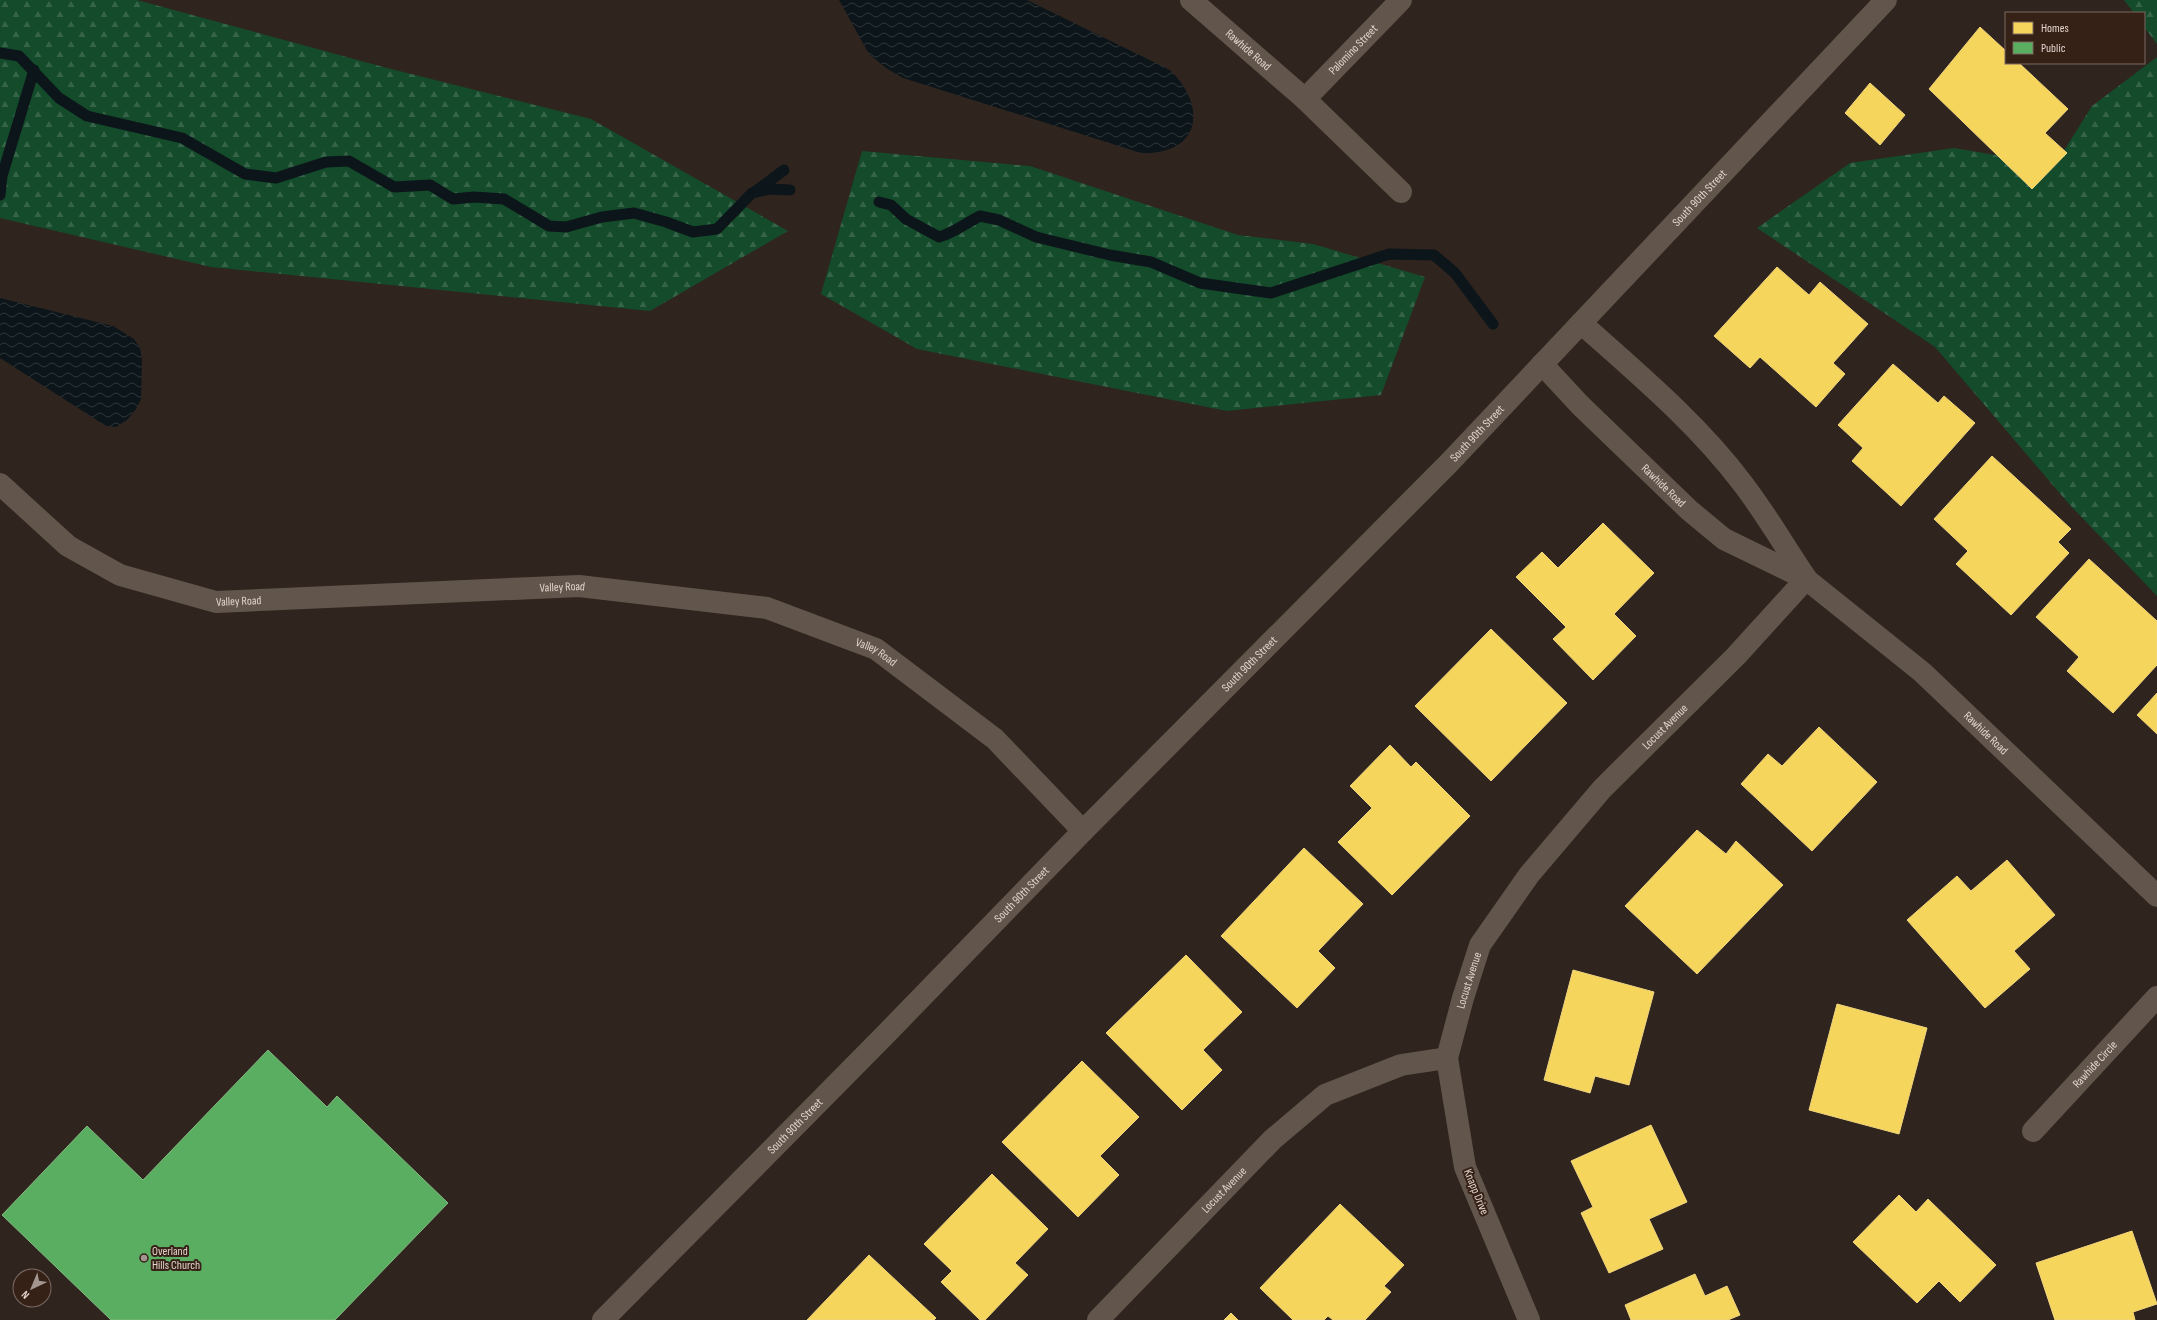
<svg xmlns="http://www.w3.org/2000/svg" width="2157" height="1320" font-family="'Sofia Sans Condensed',sans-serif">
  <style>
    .forest { fill: url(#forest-firs) }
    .water { fill: url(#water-waves) }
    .homes { fill: #f6d55c; stroke: #f0d57e }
    .public { fill: #5aae61; stroke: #83b981 }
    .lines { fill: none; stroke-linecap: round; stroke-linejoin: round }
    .stream { stroke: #0c1519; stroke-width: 11 }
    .minor { stroke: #62554b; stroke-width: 22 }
    .poi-dot { fill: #a39690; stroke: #362117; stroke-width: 1.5 }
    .labels { text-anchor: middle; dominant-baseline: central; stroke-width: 4; stroke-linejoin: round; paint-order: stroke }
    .street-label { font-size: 12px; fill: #e2d4cd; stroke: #362117 }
    .poi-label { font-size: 12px; fill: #e2d4cd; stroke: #362117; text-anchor: start }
  </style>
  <defs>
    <pattern id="forest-firs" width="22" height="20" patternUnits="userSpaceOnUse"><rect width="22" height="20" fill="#144b2b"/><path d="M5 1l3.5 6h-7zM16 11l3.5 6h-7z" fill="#366449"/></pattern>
    <pattern id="water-waves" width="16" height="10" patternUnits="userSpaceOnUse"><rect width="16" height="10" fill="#0c1519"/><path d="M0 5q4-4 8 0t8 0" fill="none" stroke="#2f3639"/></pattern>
  </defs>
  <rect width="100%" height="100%" fill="#2f241e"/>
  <g class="forest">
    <path d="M 0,0 L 137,0 L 387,68 L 591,119 L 788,231 L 650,311 L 211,267 L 0,218 Z"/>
    <path d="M 2124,0 L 2157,0 L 2157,44 L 2144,27 L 2144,13 L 2134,13 Z"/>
    <path d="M 2157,57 L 2157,596 L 2069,504 L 1935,347 L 1757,228 L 1850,163 L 1954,148 L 2055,165 L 2092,106 Z"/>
    <path d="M 862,151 L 1030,166 L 1238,235 L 1313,244 L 1425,277 L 1381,395 L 1227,411 L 917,349 L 821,294 Z"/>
  </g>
  <g class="water">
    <path d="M 839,0 L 1027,0 L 1170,70 C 1209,108 1199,155 1141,153 L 903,78 L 886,68 L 869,54 Z"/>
    <path d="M 0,298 L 113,326 L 134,339 L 140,348 L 142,360 L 141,399 L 136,409 L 127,420 L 116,427 L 106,426 L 0,358 Z"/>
  </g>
  <g class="homes">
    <path d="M 1980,27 L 2006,51 L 2006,63 L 2019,63 L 2068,109 L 2045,133 L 2067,153 L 2032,189 L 1929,89 Z"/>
    <path d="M 1870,83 L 1905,115 L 1880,145 L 1845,113 Z"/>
    <path d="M 1777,267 L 1809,295 L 1820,282 L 1868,324 L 1833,363 L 1845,374 L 1816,407 L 1760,357 L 1750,368 L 1714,336 Z"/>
    <path d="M 1893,364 L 1938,403 L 1944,396 L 1975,423 L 1901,506 L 1852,461 L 1863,448 L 1838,425 Z"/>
    <path d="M 1992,456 L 2071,529 L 2058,542 L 2069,553 L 2011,615 L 1956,564 L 1968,551 L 1934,519 Z"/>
    <path d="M 1603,523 L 1654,573 L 1614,614 L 1636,636 L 1593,680 L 1553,639 L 1566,627 L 1516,577 L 1542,552 L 1558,568 Z"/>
    <path d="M 2089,559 L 2157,621 L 2157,665 L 2113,713 L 2067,671 L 2079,657 L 2036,617 Z"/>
    <path d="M 1491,629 L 1567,703 L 1491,781 L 1415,706 Z"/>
    <path d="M 2157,693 L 2157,734 L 2137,715 Z"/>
    <path d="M 1819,727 L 1877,782 L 1812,851 L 1741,784 L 1768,754 L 1782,766 Z"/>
    <path d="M 1390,745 L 1411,767 L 1416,762 L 1470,816 L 1392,895 L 1338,842 L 1372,808 L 1350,786 Z"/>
    <path d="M 1697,830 L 1726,854 L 1736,841 L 1783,885 L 1697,974 L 1625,906 Z"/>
    <path d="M 1304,848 L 1363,904 L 1318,951 L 1335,968 L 1297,1008 L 1221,936 Z"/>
    <path d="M 2007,860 L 2055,915 L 2014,951 L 2030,969 L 1985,1008 L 1907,920 L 1957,876 L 1971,891 Z"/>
    <path d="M 1186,955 L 1242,1012 L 1203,1050 L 1222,1070 L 1182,1110 L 1106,1033 Z"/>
    <path d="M 1573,970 L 1654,992 L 1629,1085 L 1595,1076 L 1590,1093 L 1544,1080 Z"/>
    <path d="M 1837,1004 L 1927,1028 L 1899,1134 L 1809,1110 Z"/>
    <path d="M 1082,1061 L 1139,1117 L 1100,1156 L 1119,1175 L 1078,1217 L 1002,1142 Z"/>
    <path d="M 1651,1125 L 1687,1202 L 1649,1219 L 1663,1249 L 1609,1273 L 1581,1213 L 1593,1207 L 1571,1161 Z"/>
    <path d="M 992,1174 L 1048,1229 L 1015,1263 L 1028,1275 L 985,1320 L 980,1320 L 941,1282 L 952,1271 L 924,1244 Z"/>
    <path d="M 1899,1195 L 1916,1212 L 1928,1199 L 1996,1265 L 1960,1302 L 1939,1281 L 1917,1303 L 1853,1242 Z"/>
    <path d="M 1340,1204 L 1404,1265 L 1384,1286 L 1391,1292 L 1365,1320 L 1333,1320 L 1328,1316 L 1324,1320 L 1293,1320 L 1260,1288 Z"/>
    <path d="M 2132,1231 L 2157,1304 L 2133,1312 L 2135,1320 L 2055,1320 L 2036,1263 Z"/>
    <path d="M 869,1255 L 936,1318 L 934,1320 L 807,1320 Z"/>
    <path d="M 1695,1274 L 1705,1296 L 1727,1286 L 1740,1315 L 1728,1320 L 1631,1320 L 1625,1305 Z"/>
    <path d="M 1231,1313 L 1238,1320 L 1224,1320 Z"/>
  </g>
  <path class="public" d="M 268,1050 L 327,1107 L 337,1096 L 448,1203 L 335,1320 L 111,1320 L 2,1215 L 87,1126 L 143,1180 Z"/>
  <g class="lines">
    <g class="stream">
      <path d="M 0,53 L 19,56 L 59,98 L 87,116 L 182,138 L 245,174 L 276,178 L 326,162 L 349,161 L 394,187 L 430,185 L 453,199 L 474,197 L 504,199 L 549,226 L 566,227 L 602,217 L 634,213 L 666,222 L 693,232 L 717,229 L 752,193 L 770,189 L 790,190"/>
      <path d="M 756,191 L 784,170"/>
      <path d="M 0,195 L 2,176 L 34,70"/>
      <path d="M 879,202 L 891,205 L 906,219 L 939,237 C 954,233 966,223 980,216 L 999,220 L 1036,237 L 1110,255 L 1151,262 L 1200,283 L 1271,293 L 1389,254 L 1434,255 L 1455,273 L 1493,324"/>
    </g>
    <g class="minor">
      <path id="s1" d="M 1191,0 L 1305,99 L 1401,192"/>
      <path id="s2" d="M 1305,99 L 1401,0"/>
      <path d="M 1581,323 C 1638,374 1697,423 1743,484 C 1766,514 1785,547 1806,578"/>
      <path id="s3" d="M 1542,364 L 1580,405 L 1689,510 L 1724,539 L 1806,579 L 1922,672 L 2157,896"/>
      <path id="s4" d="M 0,484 L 68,546 L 120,575 L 216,602 L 579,586 L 767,608 L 876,649 L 995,739 L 1083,831"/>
      <path id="s5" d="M 2033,1131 L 2157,997"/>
      <path id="s6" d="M 603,1320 L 883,1037 L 1083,831 L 1449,463 L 1886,0"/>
      <path id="s7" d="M 1098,1320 L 1273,1139 L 1325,1095 L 1401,1065 L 1447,1058"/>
      <path id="s8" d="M 1529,1320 L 1465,1167 L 1447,1058 L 1463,998 L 1480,945 L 1529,875 L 1602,789 L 1736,656 L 1806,579"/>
    </g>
  </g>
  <circle class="poi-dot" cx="144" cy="1258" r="4"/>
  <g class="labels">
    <g class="street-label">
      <text stroke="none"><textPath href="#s1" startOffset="76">Rawhide Road</textPath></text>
      <text stroke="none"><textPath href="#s2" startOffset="69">Palomino Street</textPath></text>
      <text stroke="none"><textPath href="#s6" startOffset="1569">South 90th Street</textPath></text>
      <text stroke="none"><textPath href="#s6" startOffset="1245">South 90th Street</textPath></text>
      <text stroke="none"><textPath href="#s3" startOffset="172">Rawhide Road</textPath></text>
      <text stroke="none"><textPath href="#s4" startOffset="598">Valley Road</textPath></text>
      <text stroke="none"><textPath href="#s4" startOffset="274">Valley Road</textPath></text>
      <text stroke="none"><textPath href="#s4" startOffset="922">Valley Road</textPath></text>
      <text stroke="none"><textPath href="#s6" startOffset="921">South 90th Street</textPath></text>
      <text stroke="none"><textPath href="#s8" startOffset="681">Locust Avenue</textPath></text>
      <text stroke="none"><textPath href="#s3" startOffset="581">Rawhide Road</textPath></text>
      <text stroke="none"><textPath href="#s6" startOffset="597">South 90th Street</textPath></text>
      <text stroke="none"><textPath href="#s8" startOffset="357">Locust Avenue</textPath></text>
      <text stroke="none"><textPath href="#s5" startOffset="91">Rawhide Circle</textPath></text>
      <text stroke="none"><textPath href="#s6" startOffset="273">South 90th Street</textPath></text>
      <text stroke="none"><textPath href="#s7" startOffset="181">Locust Avenue</textPath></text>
      <text transform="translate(1476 1192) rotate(68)">Knapp Drive</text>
    </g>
    <g class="poi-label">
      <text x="152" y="1251">Overland<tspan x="152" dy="14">Hills Church</tspan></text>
    </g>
  </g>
  <rect x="2005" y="12" width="140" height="52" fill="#362117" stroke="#7b6960"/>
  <rect x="2013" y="22" width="20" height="12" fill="#f6d55c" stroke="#7b6960"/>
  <text x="2041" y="32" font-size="12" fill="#e2d4cd">Homes</text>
  <rect x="2013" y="42" width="20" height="12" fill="#5aae61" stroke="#7b6960"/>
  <text x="2041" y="52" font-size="12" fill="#e2d4cd">Public</text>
  <g transform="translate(32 1288) rotate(224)"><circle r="19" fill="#362117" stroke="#7b6960"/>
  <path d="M0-3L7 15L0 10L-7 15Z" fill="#a39690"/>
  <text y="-6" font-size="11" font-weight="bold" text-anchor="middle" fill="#e2d4cd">N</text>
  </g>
</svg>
